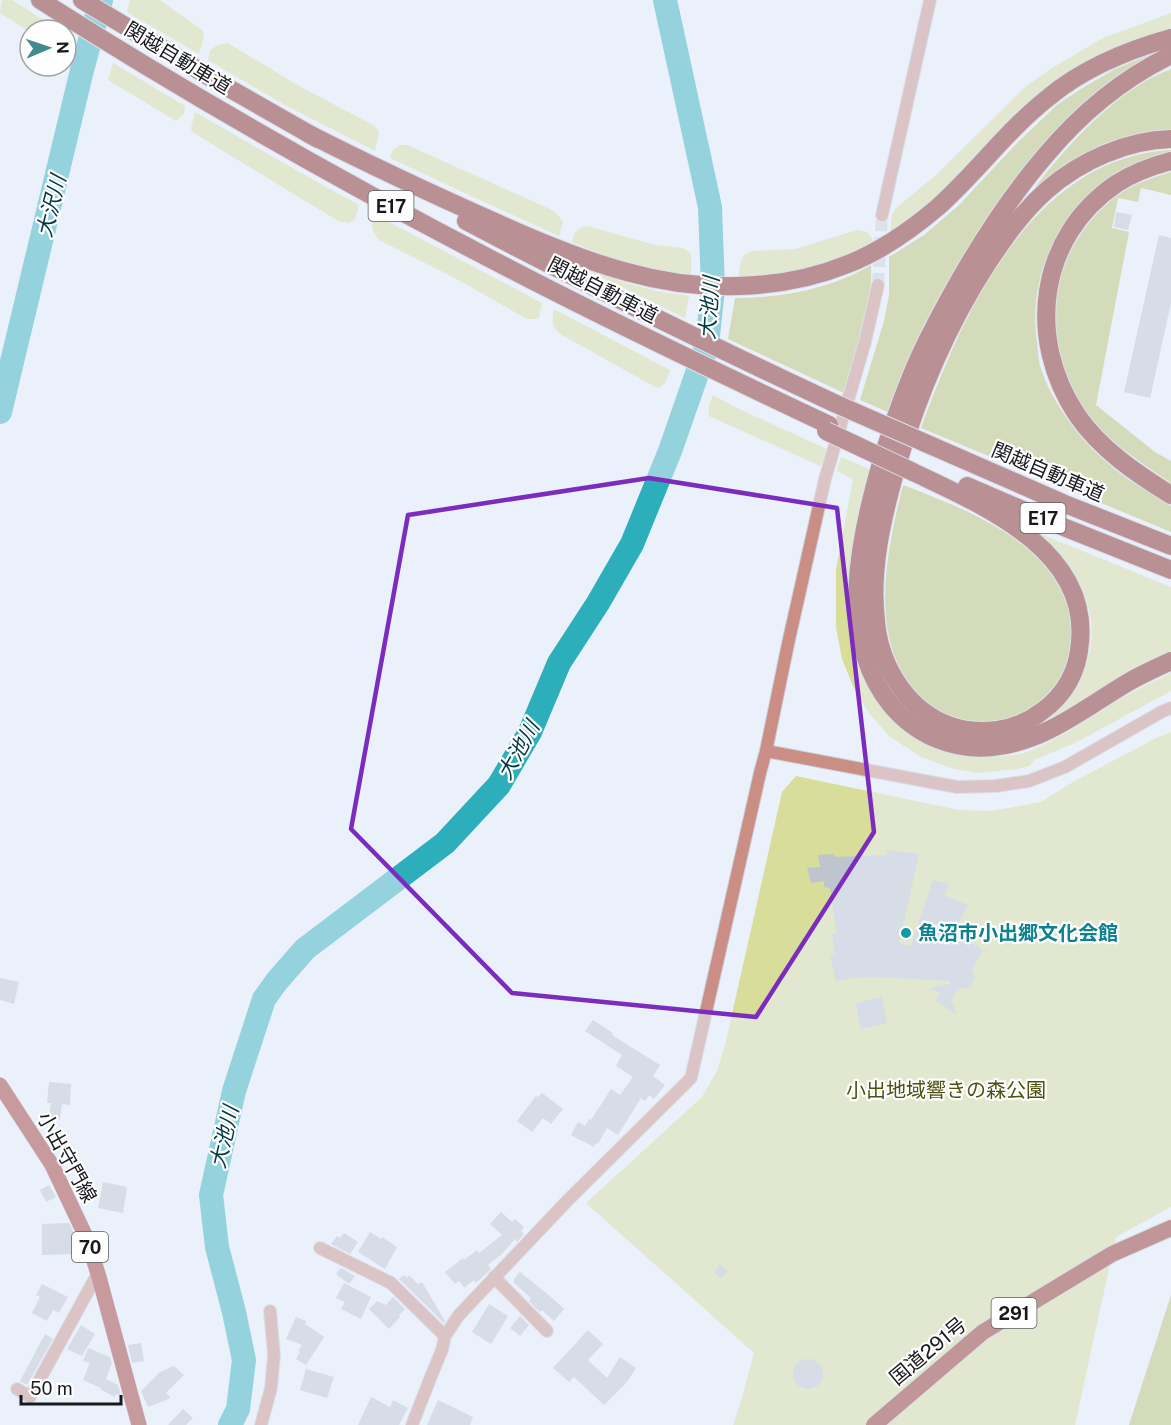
<svg xmlns="http://www.w3.org/2000/svg" width="1171" height="1425" font-family="'Public Sans','Noto Sans JP',sans-serif">
  <style>
    .green { fill: #d8dd99 }
    .forest { fill: #bbc06c }
    .lines { fill: none; stroke-linecap: round; stroke-linejoin: round }
    .river { stroke: #2daebb; stroke-width: 24 }
    .building { fill: #bec5cf }
    .minor-tunnel { stroke: #cad1da; stroke-width: 12; stroke-dasharray: 12 6; stroke-linecap: butt }
    .minor-casing { stroke: #c8ced7; stroke-width: 14 }
    .primary-casing { stroke: #c8ced7; stroke-width: 16 }
    .trunk-casing { stroke: #c8ced7; stroke-width: 18 }
    .motorway-casing { stroke: #c8ced7; stroke-width: 20 }
    .minor { stroke: #ca8e85; stroke-width: 12 }
    .primary { stroke: #9e332c; stroke-width: 15 }
    .trunk { stroke: #8e2822; stroke-width: 16 }
    .motorway { stroke: #7f1c18; stroke-width: 18 }
    .motorway-bridge-casing { stroke: #c8ced7; stroke-width: 20; stroke-linecap: butt }
    .motorway-bridge { stroke: #7f1c18; stroke-width: 18 }
    .marked { fill: none; stroke: #7b2cbf; stroke-width: 4.5; stroke-linejoin: round }
    .culture-dot { fill: #0f9aa8; stroke: #fefefe; stroke-width: 2 }
    .labels { text-anchor: middle; dominant-baseline: central; stroke-width: 4.5; stroke-linejoin: round; paint-order: stroke }
    .shield { fill: #fefefe; stroke: #5c5e60; stroke-width: 1.5 }
    .shield-label { font-size: 18px; font-weight: bold; fill: #17191d }
    .street-label { font-size: 20px; fill: #17191d; stroke: #fefefe }
    .culture-label { font-size: 20px; font-weight: bold; fill: #0d838f; stroke: #fefefe; text-anchor: start }
    .park-label { font-size: 20px; fill: #4e5111; stroke: #fefefe }
    .water-label { font-size: 21px; font-style: italic; fill: #003a40; stroke: #fefefe }
  </style>
  <rect width="100%" height="100%" fill="#eaf1fb"/>
  <g class="green">
    <path d="M 2,0 L 12,0 L 59,30 L 30,30 L 30,32 L 0,13 Z"/>
    <path d="M 130,0 L 160,0 L 202,30 L 204,37 L 199,54 L 127,12 Z"/>
    <path d="M 1171,13 L 1171,29 L 1128,43 L 951,185 L 920,214 L 890,234 L 892,215 L 895,209 L 936,175 L 1025,87 L 1052,68 L 1103,38 Z"/>
    <path d="M 228,43 L 299,86 L 375,126 L 379,133 L 375,151 L 285,105 L 208,60 L 210,50 L 218,45 Z"/>
    <path d="M 113,63 L 185,106 L 184,114 L 176,121 L 108,80 Z"/>
    <path d="M 195,112 L 278,160 L 359,205 L 355,220 L 348,223 L 338,221 L 192,132 L 191,128 Z"/>
    <path d="M 399,145 L 407,145 L 550,209 L 557,214 L 563,222 L 559,236 L 473,197 L 390,158 L 393,150 Z"/>
    <path d="M 374,214 L 542,303 L 539,318 L 535,319 L 527,319 L 453,277 L 379,240 C 370,228 371,227 374,214 Z"/>
    <path d="M 587,226 L 655,245 L 683,248 L 688,251 L 691,255 L 691,277 L 650,271 L 607,256 L 572,242 C 575,232 576,228 587,226 Z"/>
    <path d="M 857,230 L 867,232 L 872,238 L 873,243 L 845,257 L 791,273 L 738,280 L 740,265 L 744,255 L 751,251 L 795,249 Z"/>
    <path d="M 581,267 L 626,283 L 656,291 L 689,296 L 685,318 Z"/>
    <path d="M 554,309 L 670,370 C 667,379 666,386 657,388 L 560,334 C 551,325 552,321 554,309 Z"/>
    <path d="M 713,395 L 739,409 L 827,449 L 823,462 L 820,466 L 709,416 L 709,406 Z"/>
    <path d="M 841,457 L 871,470 L 865,677 C 869,685 873,693 878,701 C 900,737 945,759 986,757 C 1000,757 1014,756 1027,752 C 1061,739 1091,717 1122,698 C 1138,689 1154,681 1171,673 L 1171,691 L 1075,743 L 1034,760 L 1030,766 L 1017,769 L 979,773 L 954,769 L 921,757 L 889,736 L 868,712 L 853,686 L 842,659 L 836,627 L 836,570 L 853,479 L 837,471 Z"/>
    <path d="M 1036,532 L 1171,587 L 1171,653 L 1039,725 C 1050,717 1062,709 1070,698 C 1094,665 1099,621 1080,585 C 1070,565 1053,547 1036,532 Z"/>
    <path d="M 1171,732 L 1171,1207 L 1116,1237 L 1075,1425 L 733,1425 L 741,1401 L 754,1353 L 586,1203 L 702,1097 L 717,1071 L 725,1045 L 782,792 L 796,776 L 959,810 L 991,811 L 1041,802 L 1073,782 L 1156,738 Z"/>
  </g>
  <g class="forest">
    <path d="M 1152,54 L 1153,56 L 973,242 L 940,294 L 917,339 L 900,379 L 890,413 L 860,400 L 884,321 L 889,295 L 889,257 L 924,235 L 959,205 L 1017,143 L 1058,104 L 1084,87 L 1115,69 Z"/>
    <path d="M 1171,69 L 1171,130 L 1142,133 L 1114,141 L 1031,195 L 1030,194 C 1064,148 1117,89 1171,69 Z"/>
    <path d="M 1171,150 L 1171,152 C 1151,156 1133,164 1116,175 C 1059,210 1027,276 1037,342 C 1038,350 1038,358 1040,365 C 1045,382 1054,400 1064,414 C 1079,438 1102,460 1125,477 C 1139,487 1156,496 1171,506 L 1171,532 L 921,428 C 962,315 1031,157 1171,150 Z"/>
    <path d="M 1171,172 L 1171,195 L 1141,188 L 1138,202 L 1118,198 L 1112,228 L 1129,232 L 1096,405 L 1155,452 L 1171,461 L 1171,483 C 1134,458 1097,434 1074,395 C 1064,378 1061,363 1057,343 C 1055,338 1053,332 1053,326 C 1052,320 1054,313 1054,308 C 1059,262 1083,219 1121,193 C 1136,183 1154,177 1171,172 Z"/>
    <path d="M 871,265 C 873,309 857,351 844,393 L 728,339 L 735,298 C 781,298 831,289 871,265 Z"/>
    <path d="M 903,485 C 947,502 995,520 1031,552 C 1074,590 1090,651 1046,695 C 1035,707 1020,717 1004,721 C 982,727 954,721 935,708 C 863,658 885,557 903,485 Z"/>
    <path d="M 1171,1295 L 1171,1425 L 1129,1425 Z"/>
  </g>
  <g class="lines">
    <g class="river">
      <path d="M 0,412 L 82,70 L 101,0"/>
      <path d="M 230,1425 L 238,1409 L 244,1360 L 234,1312 L 217,1247 L 211,1195 L 234,1091 L 264,999 L 277,981 L 305,949 L 445,843 L 499,785 L 530,732 L 559,663 L 598,603 L 632,544 L 670,451 L 707,345 L 713,289 L 710,207 L 665,0"/>
    </g>
  </g>
  <g class="building">
    <path d="M 1116,212 L 1132,215 L 1128,230 L 1114,227 Z"/>
    <path d="M 1159,235 L 1171,238 L 1171,303 L 1150,398 L 1124,392 Z"/>
    <path d="M 887,850 L 919,854 L 899,943 L 911,946 L 933,880 L 949,884 L 945,896 L 968,905 L 959,923 L 977,931 L 970,942 L 983,950 L 972,970 L 975,976 L 972,985 L 969,988 L 958,989 L 951,1000 L 957,1015 L 936,1001 L 940,993 L 929,988 L 950,984 L 950,981 L 874,977 L 853,978 L 836,981 L 830,955 L 835,954 L 832,934 L 837,934 L 830,888 L 824,887 L 824,881 L 811,883 L 807,868 L 820,867 L 818,855 L 834,854 L 835,857 L 886,855 Z"/>
    <path d="M 0,978 L 19,982 L 14,1004 L 0,1000 Z"/>
    <path d="M 882,997 L 887,1023 L 861,1029 L 856,1003 Z"/>
    <path d="M 593,1020 L 613,1033 L 612,1035 L 660,1065 L 653,1076 L 665,1085 L 654,1099 L 649,1095 L 645,1101 L 641,1098 L 618,1135 L 607,1128 L 598,1144 L 596,1143 L 594,1147 L 571,1135 L 578,1122 L 585,1126 L 589,1119 L 591,1120 L 611,1089 L 620,1095 L 633,1077 L 616,1066 L 622,1055 L 585,1031 Z"/>
    <path d="M 49,1082 L 71,1084 L 70,1105 L 62,1104 L 60,1120 L 49,1120 L 51,1103 L 47,1103 Z"/>
    <path d="M 542,1093 L 563,1109 L 551,1124 L 543,1118 L 532,1132 L 517,1121 L 536,1096 L 538,1097 Z"/>
    <path d="M 103,1182 L 127,1187 L 123,1213 L 98,1208 Z"/>
    <path d="M 49,1185 L 56,1197 L 46,1202 L 40,1190 Z"/>
    <path d="M 501,1212 L 512,1222 L 515,1219 L 524,1227 L 521,1231 L 524,1234 L 517,1242 L 515,1239 L 502,1254 L 488,1265 L 491,1269 L 476,1283 L 474,1280 L 464,1288 L 459,1281 L 455,1284 L 445,1272 L 463,1258 L 464,1260 L 477,1250 L 479,1253 L 502,1235 L 490,1224 Z"/>
    <path d="M 69,1223 L 78,1242 L 78,1252 L 80,1251 L 84,1262 L 77,1263 L 74,1254 L 42,1255 L 42,1224 Z"/>
    <path d="M 370,1232 L 381,1239 L 382,1237 L 397,1247 L 385,1269 L 358,1252 Z"/>
    <path d="M 344,1233 L 358,1242 L 350,1254 L 331,1244 L 337,1236 L 340,1238 Z"/>
    <path d="M 720,1264 L 728,1270 L 722,1279 L 714,1273 Z"/>
    <path d="M 341,1268 L 355,1276 L 349,1284 L 336,1274 Z"/>
    <path d="M 520,1272 L 551,1297 L 564,1309 L 554,1321 L 542,1310 L 540,1312 L 529,1301 L 531,1298 L 514,1283 L 514,1279 Z"/>
    <path d="M 404,1275 L 407,1278 L 409,1275 L 418,1284 L 422,1282 L 445,1321 L 444,1323 L 399,1279 Z"/>
    <path d="M 344,1283 L 371,1297 L 361,1319 L 341,1309 L 345,1302 L 336,1298 Z"/>
    <path d="M 42,1284 L 68,1297 L 59,1313 L 53,1310 L 47,1321 L 32,1313 L 40,1297 L 36,1295 Z"/>
    <path d="M 393,1297 L 405,1309 L 399,1315 L 400,1317 L 389,1329 L 369,1309 L 377,1301 L 386,1305 Z"/>
    <path d="M 489,1304 L 508,1316 L 491,1344 L 472,1332 Z"/>
    <path d="M 520,1316 L 529,1325 L 520,1336 L 510,1328 Z"/>
    <path d="M 296,1317 L 306,1321 L 305,1324 L 324,1337 L 306,1365 L 296,1359 L 300,1352 L 298,1351 L 302,1345 L 286,1339 Z"/>
    <path d="M 81,1325 L 95,1334 L 82,1356 L 67,1349 Z"/>
    <path d="M 588,1330 L 603,1344 L 588,1360 L 607,1378 L 620,1357 L 636,1368 L 627,1382 L 604,1405 L 574,1377 L 569,1382 L 553,1368 Z"/>
    <path d="M 45,1334 L 53,1339 L 27,1385 L 20,1381 Z"/>
    <path d="M 141,1343 L 144,1361 L 132,1363 L 128,1345 Z"/>
    <path d="M 88,1348 L 110,1357 L 112,1363 L 106,1379 L 118,1385 L 121,1396 L 116,1394 L 115,1397 L 100,1389 L 101,1388 L 83,1380 L 90,1363 L 83,1361 Z"/>
    <circle cx="808" cy="1374" r="15"/>
    <path d="M 174,1366 L 184,1375 L 166,1393 L 171,1398 L 148,1407 L 141,1391 L 160,1372 Z"/>
    <path d="M 306,1369 L 334,1377 L 327,1398 L 300,1390 Z"/>
    <path d="M 371,1397 L 390,1407 L 393,1400 L 408,1408 L 399,1425 L 358,1425 Z"/>
    <path d="M 438,1400 L 473,1417 L 470,1425 L 427,1425 Z"/>
    <path d="M 183,1409 L 193,1418 L 186,1425 L 168,1425 Z"/>
  </g>
  <g class="lines">
    <path class="minor-tunnel" d="M 878,285 L 882,215"/>
    <g class="minor-casing">
      <g id="minor">
        <path d="M 882,215 L 930,0"/>
        <path d="M 766,751 L 957,787 L 996,786 L 1029,781 L 1065,767 L 1163,711 L 1171,708"/>
        <path d="M 320,1248 L 391,1283 L 445,1336"/>
        <path d="M 494,1277 L 547,1331"/>
        <path d="M 17,1389 L 30,1397 L 98,1273"/>
        <path d="M 261,1425 L 271,1388 L 274,1355 L 270,1311"/>
        <path d="M 412,1425 L 432,1374 L 442,1350 L 445,1336 L 459,1315 L 568,1200 L 691,1078 L 760,773 L 766,751 L 788,644 L 825,479 L 865,342 L 878,285"/>
      </g>
    </g>
    <g class="primary-casing">
      <path id="primary" d="M 0,1085 L 52,1165 L 87,1239 L 99,1277 L 139,1425"/>
    </g>
    <g class="trunk-casing">
      <path id="trunk" d="M 874,1425 L 983,1332 L 1112,1254 L 1171,1228"/>
    </g>
    <g class="motorway-casing">
      <g id="motorway">
        <path d="M 40,0 C 192,97 351,187 512,270 C 616,324 723,375 829,425"/>
        <path d="M 82,0 L 218,82 L 318,139"/>
        <path d="M 1171,55 C 1122,79 1080,114 1045,156 C 997,212 959,277 926,343 C 908,380 894,420 882,460 C 860,535 836,638 891,705 C 916,735 953,751 992,747 C 1046,742 1087,706 1132,680 C 1145,673 1158,667 1171,661"/>
        <path d="M 309,134 C 370,165 432,194 495,222 C 537,241 582,260 627,272 C 697,292 779,292 848,264 C 881,251 911,230 938,207 C 977,172 1008,129 1049,97 C 1084,68 1128,50 1171,38"/>
        <path d="M 1171,161 C 1152,166 1133,173 1116,184 C 1038,237 1026,339 1077,415 C 1100,449 1137,474 1171,495"/>
        <path d="M 466,221 C 587,285 710,345 834,403"/>
        <path d="M 923,442 L 1065,504 L 1171,546"/>
        <path d="M 913,472 C 982,505 1089,549 1080,642 C 1078,671 1065,695 1041,712 C 1016,731 981,736 951,726 C 930,719 913,705 900,687 C 886,667 878,646 876,621 C 870,570 882,519 896,469 C 917,397 946,327 987,264 C 1005,237 1023,211 1047,190 C 1080,161 1127,140 1171,139"/>
        <path d="M 967,486 L 1046,520 L 1171,570"/>
      </g>
    </g>
    <use href="#minor" class="minor"/>
    <use href="#primary" class="primary"/>
    <use href="#trunk" class="trunk"/>
    <use href="#motorway" class="motorway"/>
    <g class="motorway-bridge-casing">
      <g id="motorway-bridge">
        <path d="M 834,403 L 923,442"/>
        <path d="M 826,431 L 913,472"/>
      </g>
    </g>
    <use href="#motorway-bridge" class="motorway-bridge"/>
  </g>
  <path d="M0 0H1171V1425H0ZM 649,478 L 837,508 L 874,832 L 756,1017 L 512,993 L 351,829 L 408,515 Z" fill="#eaf1fb" fill-opacity=".55" fill-rule="evenodd"/>
  <path class="marked" d="M 649,478 L 837,508 L 874,832 L 756,1017 L 512,993 L 351,829 L 408,515 Z"/>
  <circle class="culture-dot" cx="906" cy="933" r="6"/>
  <g class="labels">
    <g class="shield">
      <rect x="368.5" y="191" width="45" height="30" rx="4.5"/>
      <rect x="1020.5" y="503" width="45" height="30" rx="4.5"/>
      <rect x="72" y="1232" width="36" height="30" rx="4.5"/>
      <rect x="991.5" y="1298" width="45" height="30" rx="4.5"/>
    </g>
    <g class="shield-label">
      <text x="391" y="206">E17</text>
      <text x="1043" y="518">E17</text>
      <text x="90" y="1247">70</text>
      <text x="1014" y="1313">291</text>
    </g>
    <g class="street-label">
      <text transform="translate(178 58) rotate(31)">関越自動車道</text>
      <text transform="translate(603 290) rotate(27)">関越自動車道</text>
      <text transform="translate(1048 472) rotate(23)">関越自動車道</text>
      <text transform="translate(67 1157) rotate(61)">小出守門線</text>
      <text transform="translate(928 1351) rotate(-40)">国道291号</text>
    </g>
    <g class="culture-label">
      <text x="918" y="933">魚沼市小出郷文化会館</text>
    </g>
    <g class="park-label">
      <text x="946" y="1090">小出地域響きの森公園</text>
    </g>
    <g class="water-label">
      <text transform="translate(51 206) rotate(-76)">大沢川</text>
      <text transform="translate(709 308) rotate(-86)">大池川</text>
      <text transform="translate(518 750) rotate(-61)">大池川</text>
      <text transform="translate(224 1137) rotate(-77)">大池川</text>
    </g>
  </g>
  <g transform="translate(48 48) rotate(88)"><circle r="28" fill="#fefefe" stroke="#a2a2a4" stroke-width="1.5"/>
  <path d="M0-4.5L10 22L0 15L-10 22Z" fill="#428a90"/>
  <text y="-9" font-size="16" font-weight="bold" text-anchor="middle" fill="#17191d">N</text>
  </g>
  <path d="M21 1395v9h100v-9" fill="none" stroke="#17191d" stroke-width="3"/>
  <text x="30" y="1395" font-size="18" fill="#17191d" stroke="#fefefe" stroke-width="4.5" paint-order="stroke">50 m</text>
</svg>
